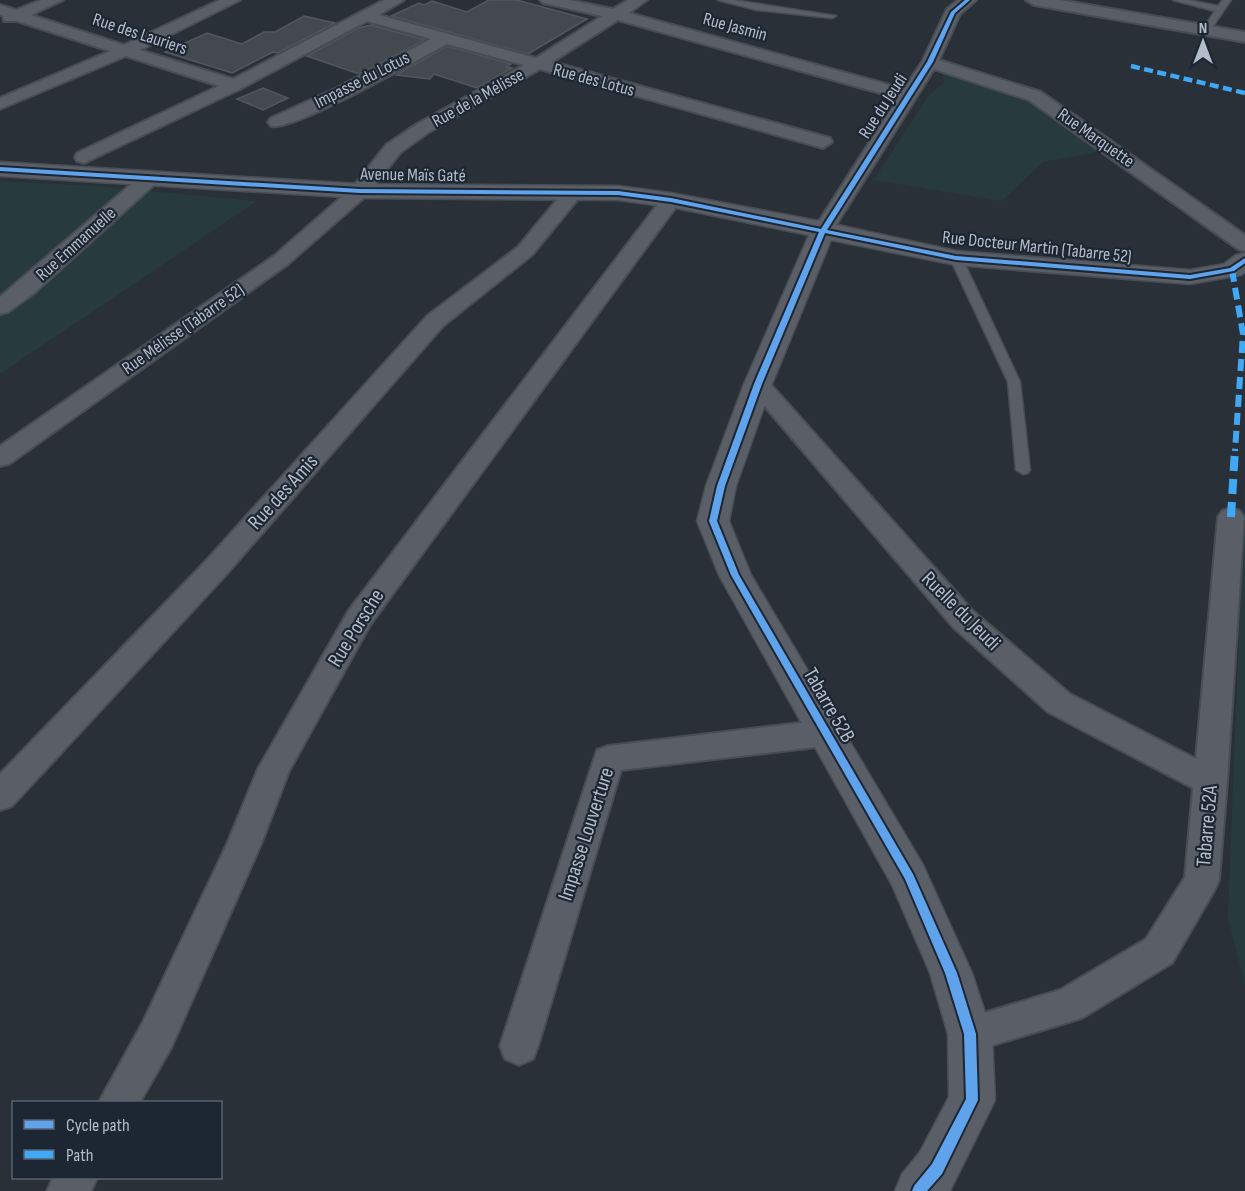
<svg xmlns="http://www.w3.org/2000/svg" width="1245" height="1191" font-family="'Sofia Sans Condensed',sans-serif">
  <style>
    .green { fill: #273a3e }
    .building { fill: #444950; stroke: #52575f; stroke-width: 1.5 }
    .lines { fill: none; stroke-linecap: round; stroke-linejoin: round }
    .service-casing { stroke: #484c53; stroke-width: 3 }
    .minor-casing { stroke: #484c53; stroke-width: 4 }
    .tertiary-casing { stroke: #484c53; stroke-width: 3 }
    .service { fill: #5a5e66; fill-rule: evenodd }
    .minor { fill: #5a5e66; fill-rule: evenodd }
    .tertiary { fill: #5a5e66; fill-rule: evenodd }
    .quiet-far2 { stroke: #3fa9f5; stroke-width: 4.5; stroke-dasharray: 9 4.5; stroke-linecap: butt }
    .quiet-far1 { stroke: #3fa9f5; stroke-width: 6; stroke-dasharray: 12 6; stroke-linecap: butt }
    .quiet { stroke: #3fa9f5; stroke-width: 8; stroke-dasharray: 15 8; stroke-linecap: butt }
    .cycleway-casing { stroke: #1d2633; stroke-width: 4 }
    .cycleway { fill: #60a3ed; fill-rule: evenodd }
    .labels { text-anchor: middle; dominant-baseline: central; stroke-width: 4.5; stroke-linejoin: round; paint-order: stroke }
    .far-street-label { font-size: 18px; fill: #b4bcc9; stroke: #1d2633 }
    .street-label { font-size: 21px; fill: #b4bcc9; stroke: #1d2633 }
  </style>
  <rect width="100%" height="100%" fill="#2a3038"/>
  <g class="green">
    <path d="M 943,70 L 1036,100 L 1103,151 L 1043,162 L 1002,201 L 874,180 L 928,96 L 944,83 Z"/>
    <path d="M 0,181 L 95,186 L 257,201 L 0,374 Z"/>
    <path d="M 1245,474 L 1245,985 L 1228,917 Z"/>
  </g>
  <g class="building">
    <path d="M 489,0 L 517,0 L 587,19 L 528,54 L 391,16 L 419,3 L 424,5 L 432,1 L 467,12 Z"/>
    <path d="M 304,16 L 335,23 L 278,53 L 273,52 L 232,73 L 165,52 L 207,33 L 242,44 L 264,32 L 275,32 Z"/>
    <path d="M 371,25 L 425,40 L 359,74 L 307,56 L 358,28 Z"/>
    <path d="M 447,46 L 511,64 L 506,67 L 512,68 L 477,88 L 434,74 L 430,79 L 396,75 Z"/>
    <path d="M 263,88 L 288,98 L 263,110 L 237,99 Z"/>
  </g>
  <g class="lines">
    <g class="service-casing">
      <g id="service">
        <path d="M 718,0 L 733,0 L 836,16 L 832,18 L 757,10 Z"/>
        <path d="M 1173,0 L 1188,0 L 1218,6 L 1223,0 L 1231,0 L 1209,32 L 1206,33 L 1202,30 L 1215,11 Z"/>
        <path d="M 956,255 L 962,258 L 1020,382 L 1030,470 L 1028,473 L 1023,474 L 1016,470 L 1008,382 L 950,258 Z"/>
      </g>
    </g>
    <g class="minor-casing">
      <g id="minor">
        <path d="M 41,0 L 63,0 L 31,15 L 124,45 L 220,0 L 240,0 L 140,50 L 233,79 L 384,0 L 404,0 L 379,15 L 536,58 L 602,16 L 543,3 L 540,0 L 569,0 L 613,9 L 628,0 L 647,0 L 629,13 L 904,89 L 922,62 L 947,9 L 958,0 L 976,0 L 960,14 L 939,60 L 1041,92 L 1245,235 L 1245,251 L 1238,249 L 1029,100 L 934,69 L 831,233 L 817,233 L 814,229 L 898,98 L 618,20 L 552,62 L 830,138 L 832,142 L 823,148 L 816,146 L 540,69 L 429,132 L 400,153 L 367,195 L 288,264 L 9,464 L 0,466 L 0,446 L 274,256 L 353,187 L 386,145 L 417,124 L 524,65 L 447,44 C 420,58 293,132 271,126 L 268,122 L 271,118 L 337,88 L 431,39 L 367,21 L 240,89 L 84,163 L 77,161 L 75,157 L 77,153 L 219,86 L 126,56 L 0,109 L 0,98 L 110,51 L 17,21 L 4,21 L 3,16 L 0,15 L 0,5 L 16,10 Z"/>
        <path d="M 1026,0 L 1060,0 L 1245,32 L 1245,42 L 1034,5 Z"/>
        <path d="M 150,172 L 160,178 L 157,182 L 33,294 L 8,312 L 0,314 L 0,297 L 143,174 Z"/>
        <path d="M 572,188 L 582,194 L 532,255 L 443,326 L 224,577 L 12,806 L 0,810 L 0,774 L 204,563 L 427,316 L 518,247 L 565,190 Z"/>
        <path d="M 671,194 L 678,196 L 681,200 L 678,204 L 370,625 L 289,771 L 261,844 L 171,1048 L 140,1102 L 99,1102 L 143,1022 L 227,844 L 258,769 L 349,610 L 664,196 Z"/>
        <path d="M 758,377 L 766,379 L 973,611 L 1070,694 L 1196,759 L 1218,517 L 1222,511 L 1231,508 L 1240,511 L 1244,517 L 1227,782 L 1219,880 L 1214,891 L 1172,963 L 1082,1018 L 970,1052 L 957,1047 L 951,1034 L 957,1021 L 1060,990 L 1146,939 L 1185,877 L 1193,788 L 1048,712 L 953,627 L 750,389 L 746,384 L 750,379 Z"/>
        <path d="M 825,720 L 836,724 L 841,733 L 836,742 L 825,746 L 621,770 L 538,1046 L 533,1059 L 519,1065 L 505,1059 L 500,1046 L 597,750 L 608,746 Z"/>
        <path d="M 53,1178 L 97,1178 L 91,1191 L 47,1191 Z"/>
      </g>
    </g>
    <g class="tertiary-casing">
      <path id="tertiary" d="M 0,162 L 360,184 L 618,186 L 671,193 L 824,222 L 956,251 L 1190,270 L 1224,264 L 1236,255 L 1245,253 L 1245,272 L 1241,275 L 1190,284 L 956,265 L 831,240 L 772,384 L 736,486 L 729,521 L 751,575 L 923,865 L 972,973 L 992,1034 L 995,1100 L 950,1191 L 895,1191 L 902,1174 L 920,1152 L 949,1097 L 948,1034 L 930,973 L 892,885 L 719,575 L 697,521 L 706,486 L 744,384 L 809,235 L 671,207 L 618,200 L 360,198 L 0,176 Z"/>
    </g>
    <use href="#service" class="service"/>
    <use href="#minor" class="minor"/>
    <use href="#tertiary" class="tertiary"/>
    <path class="quiet-far2" d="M 1131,66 L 1245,93"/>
    <path class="quiet-far1" d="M 1232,270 L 1243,334 L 1235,451"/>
    <path class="quiet" d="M 1231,517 L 1235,449"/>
    <g class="cycleway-casing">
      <path id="cycleway" d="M 965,0 L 970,0 L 955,13 L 933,62 L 827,230 L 956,256 L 1190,275 L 1230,268 L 1245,258 L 1245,263 L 1234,271 L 1190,279 L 956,260 L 825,233 L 762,384 L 725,486 L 717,521 L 739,575 L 913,874 L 957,973 L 976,1034 L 978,1100 L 942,1174 L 927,1191 L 912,1191 L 914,1186 L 932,1164 L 966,1099 L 964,1034 L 945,973 L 905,879 L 731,575 L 709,521 L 717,486 L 754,384 L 819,232 L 671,202 L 618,195 L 360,193 L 0,171 L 0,167 L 360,189 L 618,191 L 671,198 L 821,229 L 927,62 L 951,12 Z"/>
    </g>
    <use href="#cycleway" class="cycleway"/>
  </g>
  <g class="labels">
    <g class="far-street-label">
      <text transform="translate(735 27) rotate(15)">Rue Jasmin</text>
      <text transform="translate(140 34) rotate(18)">Rue des Lauriers</text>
      <text transform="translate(362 80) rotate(-27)">Impasse du Lotus</text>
      <text transform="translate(594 80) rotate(15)">Rue des Lotus</text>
      <text transform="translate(478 98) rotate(-29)">Rue de la Mélisse</text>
      <text transform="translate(883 106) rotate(-57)">Rue du Jeudi</text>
      <text transform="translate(1096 138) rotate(35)">Rue Marquette</text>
      <text transform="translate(413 175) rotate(1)">Avenue Maïs Gaté</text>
      <text transform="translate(76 244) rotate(-42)">Rue Emmanuelle</text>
      <text transform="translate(1037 247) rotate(6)">Rue Docteur Martin (Tabarre 52)</text>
      <text transform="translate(183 329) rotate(-35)">Rue Mélisse (Tabarre 52)</text>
    </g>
    <g class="street-label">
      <text transform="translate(283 492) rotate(-48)">Rue des Amis</text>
      <text transform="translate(961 611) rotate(45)">Ruelle du Jeudi</text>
      <text transform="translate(356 628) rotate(-58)">Rue Porsche</text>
      <text transform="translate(829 705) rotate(60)">Tabarre 52B</text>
      <text transform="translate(1207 826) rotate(-85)">Tabarre 52A</text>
      <text transform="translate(586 834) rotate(-72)">Impasse Louverture</text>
    </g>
  </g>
  <rect x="12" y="1101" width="210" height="78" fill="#1d2633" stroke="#59626f" stroke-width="1.5"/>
  <rect x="24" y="1120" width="30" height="9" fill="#60a3ed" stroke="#59626f" stroke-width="1.5"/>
  <text x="66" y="1131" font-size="18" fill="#b4bcc9">Cycle path</text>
  <rect x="24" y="1150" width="30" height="9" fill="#3fa9f5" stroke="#59626f" stroke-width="1.5"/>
  <text x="66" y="1161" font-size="18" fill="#b4bcc9">Path</text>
  <g transform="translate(1203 42)" stroke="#1d2633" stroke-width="4.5" paint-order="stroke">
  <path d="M0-4.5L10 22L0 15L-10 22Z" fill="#b4bcc9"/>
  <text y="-9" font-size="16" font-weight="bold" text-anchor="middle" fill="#b4bcc9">N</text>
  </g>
</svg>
